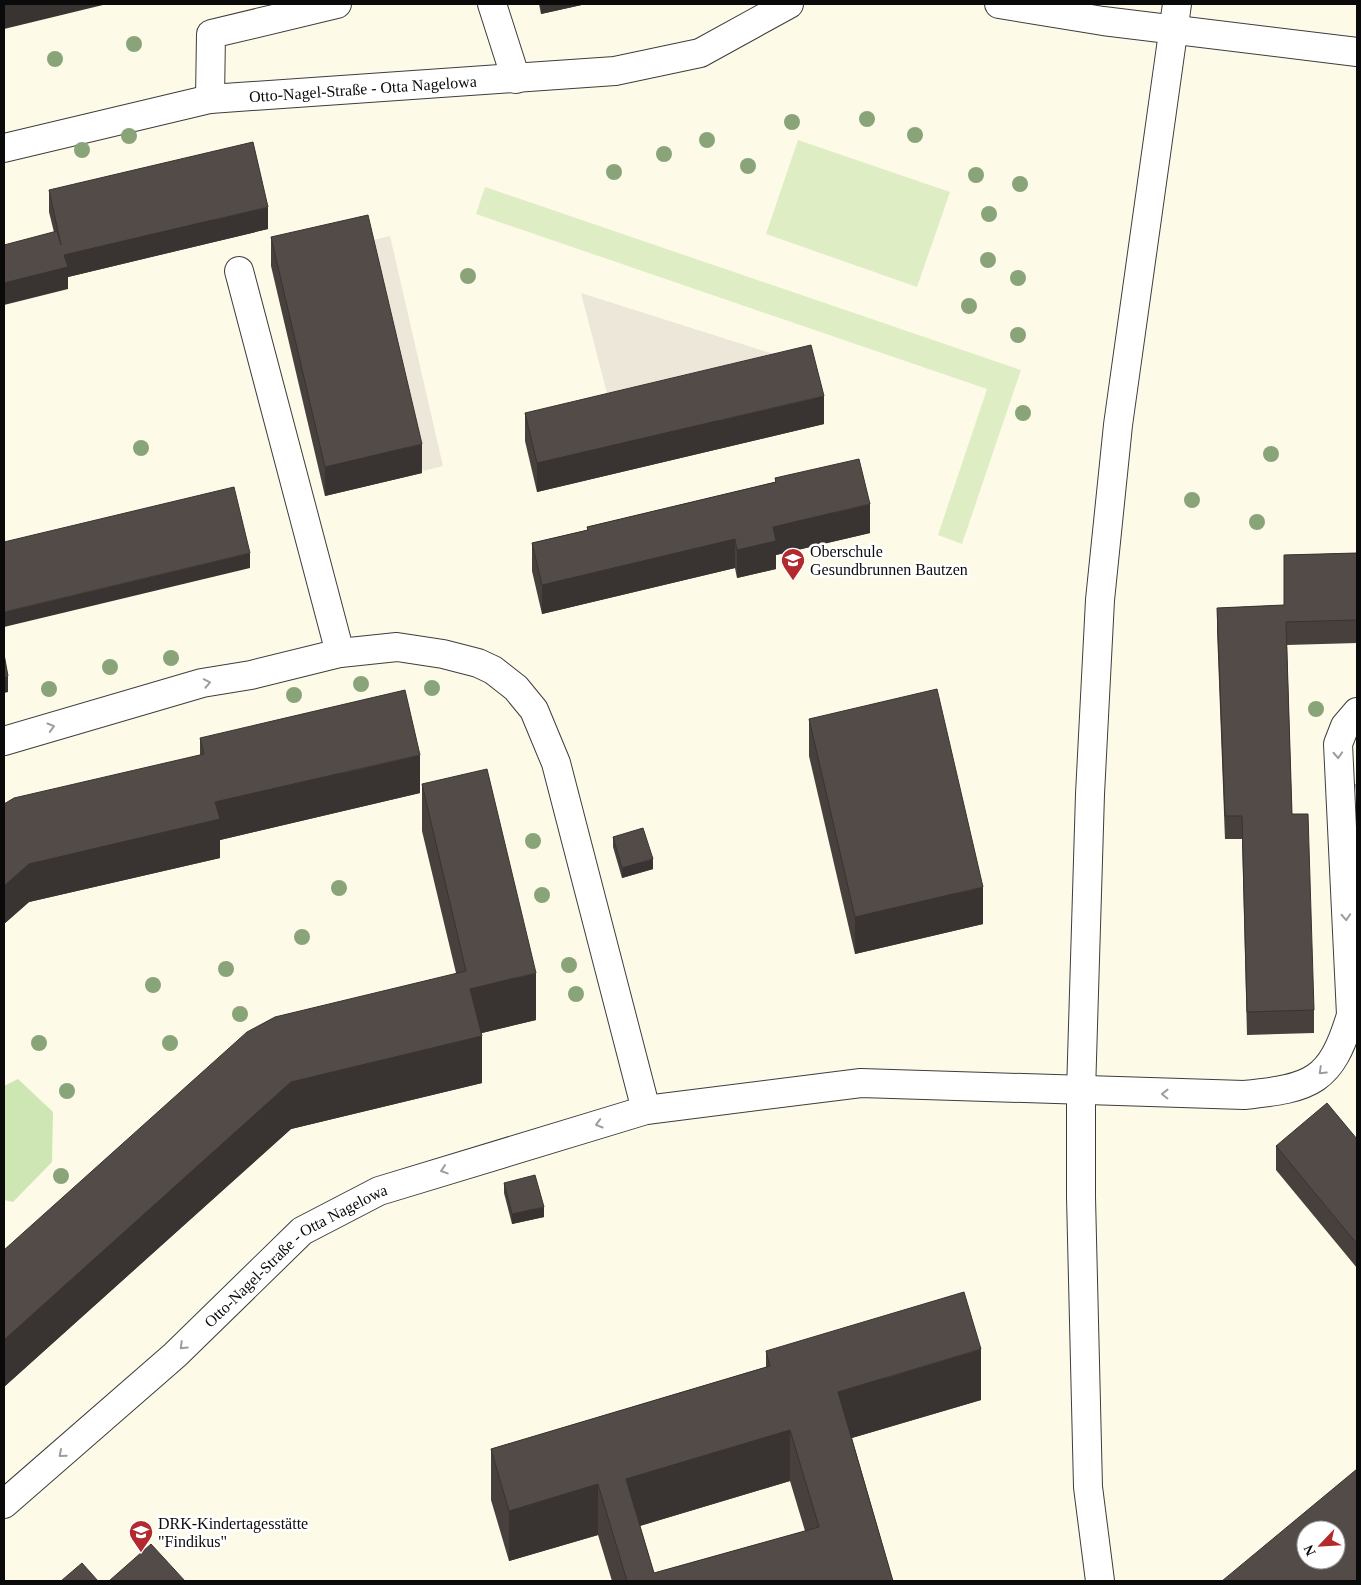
<svg xmlns="http://www.w3.org/2000/svg" width="1361" height="1585" font-family="Georgia,serif">
  <style>
    .green { fill: #cde6b4 }
    .pitch { fill: #dfedc5 }
    .plaza { fill: #ece7d9 }
    .lines { fill: none; stroke-linecap: round; stroke-linejoin: round }
    .minor-casing { stroke: #3d3d3d; stroke-width: 30 }
    .tertiary-casing { stroke: #3d3d3d; stroke-width: 30 }
    .minor { stroke: #fff; stroke-width: 28 }
    .tertiary { stroke: #fff; stroke-width: 28 }
    .tree { fill: #8aa479 }
    .wall { fill: #47403d; fill-rule: evenodd }
    .shaded-wall { fill: #393432 }
    .building { fill: #524b47; stroke: #393432; fill-rule: evenodd }
    .oneway { stroke: #9d9d9d }
    .labels { text-anchor: middle; dominant-baseline: central; stroke-width: 5; stroke-linejoin: round; paint-order: stroke }
    .street-label { font-size: 16px; fill: #0a0a0a; stroke: #fff }
    .poi-label { font-size: 16px; fill: #0a0a0a; stroke: #fff; text-anchor: start }
  </style>
  <rect width="100%" height="100%" fill="#fefae8"/>
  <path class="green" d="M 18,1079 L 53,1112 L 52,1162 L 13,1202 L 4,1200 L 4,1086 Z"/>
  <g class="pitch">
    <path d="M 798,140 L 950,192 L 917,287 L 766,234 Z"/>
    <path d="M 485,187 L 1021,370 L 962,544 L 938,535 L 987,389 L 476,214 Z"/>
  </g>
  <g class="plaza">
    <path d="M 390,236 L 443,466 L 423,471 L 369,241 Z"/>
    <path d="M 581,293 L 777,355 L 614,420 Z"/>
  </g>
  <g class="lines">
    <g class="minor-casing">
      <g id="minor">
        <path d="M 492,4 L 516,79"/>
        <path d="M 999,4 L 1103,21 L 1357,52"/>
        <path d="M 210,99 L 211,34 L 337,4"/>
        <path id="s1" d="M 4,148 L 210,99 L 615,71 L 700,53 L 789,4"/>
        <path d="M 239,271 L 340,653"/>
        <path d="M 4,741 L 202,683 L 251,675 L 340,653 L 397,647 L 443,654 L 478,663 L 493,670 L 516,688 L 534,710 L 556,763 L 646,1110"/>
        <path id="s2" d="M 4,1504 L 175,1355 L 302,1231 L 379,1191 L 646,1110 L 861,1083 L 1244,1095 C 1312,1088 1331,1082 1351,1015 L 1338,744 L 1345,726 L 1357,712"/>
      </g>
    </g>
    <g class="tertiary-casing">
      <path id="tertiary" d="M 1100,1581 L 1088,1487 L 1081,1197 L 1081,1092 L 1090,794 L 1100,600 L 1118,425 L 1177,4"/>
    </g>
    <use href="#minor" class="minor"/>
    <use href="#tertiary" class="tertiary"/>
  </g>
  <g class="tree">
    <circle cx="134" cy="44" r="8"/>
    <circle cx="55" cy="59" r="8"/>
    <circle cx="867" cy="119" r="8"/>
    <circle cx="792" cy="122" r="8"/>
    <circle cx="915" cy="135" r="8"/>
    <circle cx="129" cy="136" r="8"/>
    <circle cx="707" cy="140" r="8"/>
    <circle cx="82" cy="150" r="8"/>
    <circle cx="664" cy="154" r="8"/>
    <circle cx="748" cy="166" r="8"/>
    <circle cx="614" cy="172" r="8"/>
    <circle cx="976" cy="175" r="8"/>
    <circle cx="1020" cy="184" r="8"/>
    <circle cx="989" cy="214" r="8"/>
    <circle cx="988" cy="260" r="8"/>
    <circle cx="468" cy="276" r="8"/>
    <circle cx="1018" cy="278" r="8"/>
    <circle cx="969" cy="306" r="8"/>
    <circle cx="1018" cy="335" r="8"/>
    <circle cx="1023" cy="413" r="8"/>
    <circle cx="141" cy="448" r="8"/>
    <circle cx="1271" cy="454" r="8"/>
    <circle cx="1192" cy="500" r="8"/>
    <circle cx="1257" cy="522" r="8"/>
    <circle cx="171" cy="658" r="8"/>
    <circle cx="110" cy="667" r="8"/>
    <circle cx="361" cy="684" r="8"/>
    <circle cx="432" cy="688" r="8"/>
    <circle cx="49" cy="689" r="8"/>
    <circle cx="294" cy="695" r="8"/>
    <circle cx="1316" cy="709" r="8"/>
    <circle cx="533" cy="841" r="8"/>
    <circle cx="339" cy="888" r="8"/>
    <circle cx="542" cy="895" r="8"/>
    <circle cx="302" cy="937" r="8"/>
    <circle cx="569" cy="965" r="8"/>
    <circle cx="226" cy="969" r="8"/>
    <circle cx="153" cy="985" r="8"/>
    <circle cx="576" cy="994" r="8"/>
    <circle cx="240" cy="1014" r="8"/>
    <circle cx="39" cy="1043" r="8"/>
    <circle cx="170" cy="1043" r="8"/>
    <circle cx="67" cy="1091" r="8"/>
    <circle cx="61" cy="1176" r="8"/>
  </g>
  <g class="wall">
    <path d="M 539,4 L 586,4 L 541,14 Z"/>
    <path d="M 49,190 L 268,229 L 68,277 L 68,289 L 49,212 Z"/>
    <path d="M 271,237 L 422,473 L 325,496 L 271,266 Z"/>
    <path d="M 525,413 L 824,424 L 537,492 L 525,441 Z"/>
    <path d="M 775,478 L 870,533 L 776,555 L 776,569 L 737,578 L 735,568 L 542,614 L 532,571 L 532,543 L 587,530 L 587,527 L 775,482 Z"/>
    <path d="M 1357,553 L 1357,643 L 1287,645 L 1292,814 L 1314,1010 L 1314,1033 L 1247,1035 L 1242,839 L 1225,839 L 1217,630 L 1217,608 L 1284,605 L 1284,555 Z"/>
    <path d="M 809,719 L 983,924 L 855,954 L 809,756 Z"/>
    <path d="M 200,738 L 420,793 L 220,840 L 220,858 L 29,902 L 4,924 L 4,804 L 200,755 Z"/>
    <path d="M 422,784 L 536,1020 L 481,1033 L 482,1083 L 291,1129 L 4,1387 L 4,1250 L 456,973 L 422,831 Z"/>
    <path d="M 613,837 L 653,869 L 622,878 L 613,847 Z"/>
    <path d="M 1357,1139 L 1357,1268 L 1276,1170 L 1276,1146 Z"/>
    <path d="M 504,1183 L 544,1217 L 512,1224 L 504,1193 Z"/>
    <path d="M 766,1351 L 981,1400 L 852,1438 L 893,1581 L 612,1581 L 598,1535 L 509,1561 L 491,1500 L 491,1449 L 766,1367 ZM 790,1481 L 805,1531 L 654,1573 L 640,1526 Z"/>
  </g>
  <g class="shaded-wall">
    <path d="M 4,4 L 107,4 L 4,29 Z"/>
    <path d="M 541,4 L 586,4 L 541,14 Z"/>
    <path d="M 268,207 L 268,229 L 68,277 L 68,289 L 4,305 L 4,283 L 64,255 Z"/>
    <path d="M 824,396 L 824,424 L 537,492 L 537,463 Z"/>
    <path d="M 422,444 L 422,473 L 325,496 L 325,467 Z"/>
    <path d="M 870,504 L 870,533 L 776,555 L 776,569 L 737,578 L 737,550 L 773,527 Z"/>
    <path d="M 735,539 L 735,568 L 542,614 L 542,585 Z"/>
    <path d="M 250,553 L 250,568 L 4,627 L 4,612 Z"/>
    <path d="M 8,676 L 8,692 L 4,693 L 4,678 Z"/>
    <path d="M 420,755 L 420,793 L 220,840 L 220,858 L 29,902 L 4,924 L 4,886 L 29,864 L 215,802 Z"/>
    <path d="M 653,859 L 653,869 L 622,878 L 622,868 Z"/>
    <path d="M 983,887 L 983,924 L 855,954 L 855,917 Z"/>
    <path d="M 536,973 L 536,1020 L 470,1036 L 470,989 Z"/>
    <path d="M 482,1036 L 482,1083 L 291,1129 L 4,1387 L 4,1340 L 291,1082 Z"/>
    <path d="M 544,1207 L 544,1217 L 512,1224 L 512,1214 Z"/>
    <path d="M 981,1349 L 981,1400 L 838,1442 L 838,1392 Z"/>
    <path d="M 790,1430 L 790,1481 L 626,1530 L 626,1479 Z"/>
    <path d="M 598,1484 L 598,1535 L 509,1561 L 509,1511 Z"/>
  </g>
  <g class="building">
    <path d="M 253,142 L 268,207 L 64,255 L 68,267 L 4,283 L 4,245 L 57,231 L 61,245 L 49,190 Z"/>
    <path d="M 368,215 L 422,444 L 325,467 L 271,237 Z"/>
    <path d="M 811,345 L 824,396 L 537,463 L 525,413 Z"/>
    <path d="M 859,459 L 870,504 L 773,527 L 776,541 L 737,550 L 735,539 L 542,585 L 532,543 L 588,530 L 587,527 L 776,482 L 775,478 Z"/>
    <path d="M 234,487 L 250,553 L 4,612 L 4,542 Z"/>
    <path d="M 1357,553 L 1357,620 L 1286,622 L 1292,814 L 1308,814 L 1314,1010 L 1247,1012 L 1242,816 L 1225,816 L 1217,608 L 1284,605 L 1284,555 Z"/>
    <path d="M 4,654 L 8,676 L 4,678 Z"/>
    <path d="M 937,689 L 983,887 L 855,917 L 809,719 Z"/>
    <path d="M 405,690 L 420,755 L 215,802 L 220,819 L 29,864 L 4,886 L 4,804 L 14,798 L 204,754 L 200,738 Z"/>
    <path d="M 487,769 L 536,973 L 470,989 L 482,1036 L 291,1082 L 4,1340 L 4,1250 L 247,1032 L 275,1017 L 466,971 L 422,784 Z"/>
    <path d="M 1356,784 L 1357,784 L 1357,800 Z"/>
    <path d="M 643,828 L 653,859 L 622,868 L 613,837 Z"/>
    <path d="M 1327,1103 L 1357,1139 L 1357,1244 L 1276,1146 Z"/>
    <path d="M 535,1175 L 544,1207 L 512,1214 L 504,1183 Z"/>
    <path d="M 964,1292 L 981,1349 L 838,1392 L 893,1581 L 627,1581 L 598,1484 L 509,1511 L 491,1449 L 770,1366 L 766,1351 ZM 790,1430 L 819,1527 L 654,1573 L 626,1479 Z"/>
    <path d="M 1357,1469 L 1357,1581 L 1222,1581 ZM 1306,1530 L 1336,1530 L 1336,1560 L 1306,1560 Z"/>
    <path d="M 151,1544 L 185,1581 L 109,1581 Z"/>
    <path d="M 82,1563 L 98,1581 L 61,1581 Z"/>
  </g>
  <defs><path id="oneway-chevron" d="M-2-3.5L2.5 0L-2 3.5" fill="none" stroke-width="1.6" stroke-linecap="round" stroke-linejoin="round" transform="scale(1.25)"/></defs>
  <g class="oneway">
    <use href="#oneway-chevron" transform="translate(207 683) rotate(-11)"/>
    <use href="#oneway-chevron" transform="translate(51 727) rotate(-16)"/>
    <use href="#oneway-chevron" transform="translate(1338 755) rotate(87)"/>
    <use href="#oneway-chevron" transform="translate(1346 917) rotate(87)"/>
    <use href="#oneway-chevron" transform="translate(1322 1071) rotate(136)"/>
    <use href="#oneway-chevron" transform="translate(1165 1094) rotate(-179)"/>
    <use href="#oneway-chevron" transform="translate(599 1124) rotate(164)"/>
    <use href="#oneway-chevron" transform="translate(444 1170) rotate(162)"/>
    <use href="#oneway-chevron" transform="translate(183 1346) rotate(136)"/>
    <use href="#oneway-chevron" transform="translate(62 1454) rotate(139)"/>
  </g>
  <defs>
    <g id="school-pin" transform="scale(1.25)"><path d="M0 17L-7.5 6A9.5 9.5 0 1 1 7.5 6Z" fill="#b2292e" stroke="#fff"/><path d="M0-5L7-2L0 1L-7-2ZM-4 1L0 2.5L4 1V4Q0 6-4 4Z" fill="#fff"/></g>
  </defs>
  <g fill-rule="evenodd">
    <use href="#school-pin" x="793" y="560"/>
    <use href="#school-pin" x="141" y="1532"/>
  </g>
  <g class="labels">
    <g class="street-label">
      <text stroke="none"><textPath href="#s1" startOffset="365">Otto-Nagel-Straße - Otta Nagelowa</textPath></text>
      <text stroke="none"><textPath href="#s2" startOffset="385">Otto-Nagel-Straße - Otta Nagelowa</textPath></text>
    </g>
    <g class="poi-label">
      <text x="810" y="551">Oberschule<tspan x="810" dy="18">Gesundbrunnen Bautzen</tspan></text>
      <text x="158" y="1523">DRK-Kindertagesstätte<tspan x="158" dy="18">"Findikus"</tspan></text>
    </g>
  </g>
  <rect width="1361" height="1585" fill="none" stroke="#0a0a0a" stroke-width="10"/>
  <g transform="translate(1321 1545) rotate(245)"><circle r="24" fill="#ffffff" stroke="#9d9d9d"/>
  <path d="M0-4L9 19L0 12L-9 19Z" fill="#b2292e"/>
  <text y="-8" font-size="14" font-weight="bold" text-anchor="middle" fill="#0a0a0a">N</text>
  </g>
</svg>
